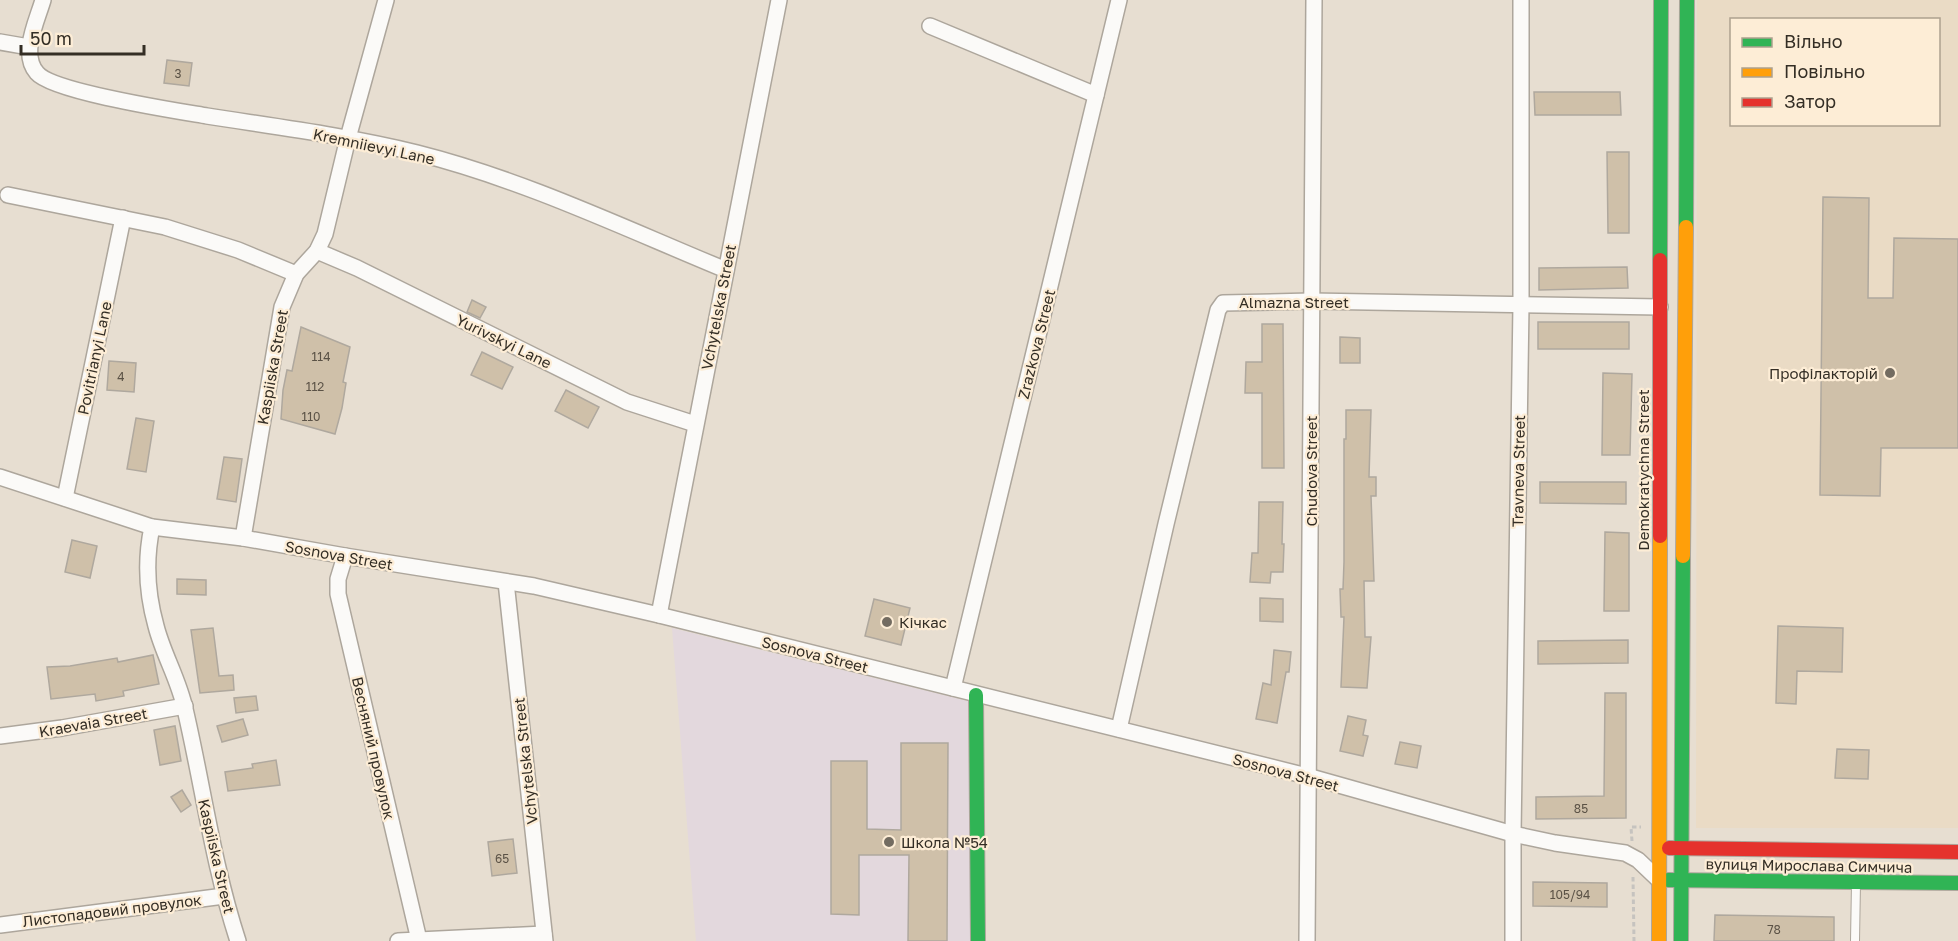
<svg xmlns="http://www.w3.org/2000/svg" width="1958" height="941" font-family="'Golos Text',sans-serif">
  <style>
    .built { fill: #eadbc5; fill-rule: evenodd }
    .education { fill: #e3d8dd }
    .building { fill: #cfc0a9; stroke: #afa89e; stroke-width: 1.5 }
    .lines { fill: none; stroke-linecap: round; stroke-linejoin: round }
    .lane-casing { stroke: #ada69c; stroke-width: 10 }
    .street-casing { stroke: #ada69c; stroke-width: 18 }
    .fast-casing { stroke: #ada69c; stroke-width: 16 }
    .slow-casing { stroke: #ada69c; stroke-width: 16 }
    .jam-casing { stroke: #ada69c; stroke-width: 16 }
    .path { stroke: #c6c3bf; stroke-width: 3; stroke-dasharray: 4.5 3; stroke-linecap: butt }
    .lane { stroke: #fbfaf8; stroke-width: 8 }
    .street { stroke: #fbfaf8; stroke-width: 15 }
    .fast { stroke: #30b455; stroke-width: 14 }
    .slow { stroke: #ff9f0a; stroke-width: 14 }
    .jam { stroke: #e5322d; stroke-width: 14 }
    .poi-dot { fill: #736c61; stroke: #fdedd6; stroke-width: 2 }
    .labels { text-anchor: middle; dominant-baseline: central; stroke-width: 4.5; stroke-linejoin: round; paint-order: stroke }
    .number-label { font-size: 12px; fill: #5b5246 }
    .street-label { font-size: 15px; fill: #342e25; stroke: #fdedd6 }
    .poi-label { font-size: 15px; fill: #342e25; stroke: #fdedd6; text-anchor: start }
  </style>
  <rect width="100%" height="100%" fill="#e7ded1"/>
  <path class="built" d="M 1697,0 L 1958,0 L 1958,828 L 1696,828 ZM 1732,20 L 1938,20 L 1938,124 L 1732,124 Z"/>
  <path class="education" d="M 672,628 L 968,701 L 971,941 L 696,941 Z"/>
  <g class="building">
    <path d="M 167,60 L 192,63 L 189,86 L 164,83 Z"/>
    <path d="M 1534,92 L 1620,92 L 1621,115 L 1535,115 Z"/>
    <path d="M 1607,152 L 1629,152 L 1629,233 L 1608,233 Z"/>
    <path d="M 1823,197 L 1869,198 L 1868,298 L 1893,298 L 1894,238 L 1958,239 L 1958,448 L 1881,448 L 1880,496 L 1820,495 Z"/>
    <path d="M 1627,267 L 1628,288 L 1539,290 L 1539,268 Z"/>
    <path d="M 472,300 L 486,307 L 480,318 L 467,312 Z"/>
    <rect x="1538" y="322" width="91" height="27"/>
    <path d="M 1262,324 L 1283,324 L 1284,468 L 1262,468 L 1262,393 L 1245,393 L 1246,362 L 1262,362 Z"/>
    <path d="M 301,327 L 350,347 L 343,382 L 346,383 L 342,408 L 335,434 L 281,419 L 283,390 L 287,370 L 292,371 Z"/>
    <path d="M 1340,337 L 1360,338 L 1360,363 L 1340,363 Z"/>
    <path d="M 482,352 L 513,367 L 502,389 L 471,375 Z"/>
    <path d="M 109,361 L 136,363 L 134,392 L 107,390 Z"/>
    <path d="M 1603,373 L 1632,374 L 1630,455 L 1602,455 Z"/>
    <path d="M 566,390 L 599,407 L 588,428 L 555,411 Z"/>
    <path d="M 1346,410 L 1371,410 L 1369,477 L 1376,477 L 1376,496 L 1371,496 L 1374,581 L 1364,581 L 1365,637 L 1371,637 L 1367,688 L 1341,687 L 1344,617 L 1341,617 L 1340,589 L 1343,589 L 1344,562 L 1344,439 L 1346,439 Z"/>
    <path d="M 136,418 L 154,421 L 146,472 L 127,469 Z"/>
    <path d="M 224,457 L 242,459 L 236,502 L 217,499 Z"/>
    <path d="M 1540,482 L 1626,482 L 1626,504 L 1540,503 Z"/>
    <path d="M 1259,502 L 1283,502 L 1282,544 L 1284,544 L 1283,572 L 1271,572 L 1270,583 L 1250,582 L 1252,553 L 1258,553 Z"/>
    <path d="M 1605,532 L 1629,533 L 1629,611 L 1604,611 Z"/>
    <path d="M 72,540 L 97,546 L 90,578 L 65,572 Z"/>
    <path d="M 177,579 L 206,580 L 206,595 L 177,594 Z"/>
    <path d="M 1260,598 L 1283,599 L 1283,622 L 1260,621 Z"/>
    <path d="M 874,599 L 910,608 L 901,645 L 865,636 Z"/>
    <path d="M 1778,626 L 1843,628 L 1842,672 L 1797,671 L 1796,704 L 1776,703 Z"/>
    <path d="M 213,628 L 219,676 L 233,675 L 234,690 L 200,693 L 191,630 Z"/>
    <path d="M 1628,640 L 1628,663 L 1538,664 L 1538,641 Z"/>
    <path d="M 1274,650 L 1291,652 L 1289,672 L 1286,672 L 1277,723 L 1256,719 L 1263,683 L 1271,685 Z"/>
    <path d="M 153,655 L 159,684 L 123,691 L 124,696 L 96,701 L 95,694 L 51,699 L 47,667 L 70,666 L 117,658 L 118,662 Z"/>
    <path d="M 1605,693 L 1626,693 L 1626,818 L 1536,819 L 1536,797 L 1604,796 Z"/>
    <path d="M 256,696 L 258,710 L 236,713 L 234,698 Z"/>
    <path d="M 1348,716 L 1366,720 L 1363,735 L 1368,736 L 1363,756 L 1340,751 Z"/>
    <path d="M 243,719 L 248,735 L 222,742 L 217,726 Z"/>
    <path d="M 175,726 L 181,761 L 160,765 L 154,730 Z"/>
    <path d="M 1400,742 L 1421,746 L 1417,768 L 1395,764 Z"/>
    <path d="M 901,743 L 948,743 L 947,941 L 908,941 L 909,855 L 859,855 L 859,915 L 831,914 L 831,761 L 867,761 L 867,829 L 901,830 Z"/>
    <path d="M 1837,749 L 1869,750 L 1868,779 L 1835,778 Z"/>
    <path d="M 276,760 L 280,785 L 228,791 L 225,772 L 253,768 L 252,764 Z"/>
    <path d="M 182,790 L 191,805 L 181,812 L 171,797 Z"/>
    <path d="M 513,839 L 517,873 L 492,876 L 488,842 Z"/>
    <path d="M 1533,882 L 1607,883 L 1607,907 L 1533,906 Z"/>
    <path d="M 1715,915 L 1834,917 L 1834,941 L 1714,941 Z"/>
  </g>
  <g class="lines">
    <g class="lane-casing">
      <path id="lane" d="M 1855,941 L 1856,883"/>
    </g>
    <g class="street-casing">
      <g id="street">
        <path d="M 43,0 C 37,21 20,54 37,73 C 53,92 178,111 207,116 C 277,127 348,136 417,153 C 524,180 624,228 726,270"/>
        <path d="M 930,26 L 1096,95"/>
        <path d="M 0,42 L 29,47"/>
        <path d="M 8,195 L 165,227 L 238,250 L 296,274"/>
        <path d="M 317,251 L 357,268 L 627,402 L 695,424"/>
        <path d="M 0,477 L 152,527 L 243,538 L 345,556 L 534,586 L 659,615 L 1307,776 L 1513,834 L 1555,843 L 1625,853 L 1638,860 L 1659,880"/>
        <path d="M 65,498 L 123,218"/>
        <path d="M 152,527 C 145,560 147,594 156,626 C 163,654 179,680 185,709 C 203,786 213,865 238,941"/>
        <path d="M 243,538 L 282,307 L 296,274 L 317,251 L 325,234 L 348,138 L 386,0"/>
        <path d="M 345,556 L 338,579 L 338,594 L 419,940"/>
        <path d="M 506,582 L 545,941"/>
        <path d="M 659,615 L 779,0"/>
        <path d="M 953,688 L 1119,0"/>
        <path d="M 1119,729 L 1166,524 L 1218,310 L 1223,303 L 1311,301 L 1660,307"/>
        <path d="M 0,736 L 62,728 L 185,706"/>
        <path d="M 0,925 L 224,896"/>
        <path d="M 398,941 L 544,934"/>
        <path d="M 1307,941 L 1314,0"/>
        <path d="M 1513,941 L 1513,834 L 1521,305 L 1521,0"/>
      </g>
    </g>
    <g class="fast-casing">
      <g id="fast">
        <path d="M 1686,227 L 1687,0"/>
        <path d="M 1660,260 L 1661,0"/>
        <path d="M 976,695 L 978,941"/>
        <path d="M 1668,880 L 1958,883"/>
        <path d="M 1681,941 L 1683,556"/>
      </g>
    </g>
    <g class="slow-casing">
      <g id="slow">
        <path d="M 1683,556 L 1686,227"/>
        <path d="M 1659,941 L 1660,536"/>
      </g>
    </g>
    <g class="jam-casing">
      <g id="jam">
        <path d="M 1660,536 L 1660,260"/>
        <path d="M 1669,848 L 1958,852"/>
      </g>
    </g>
    <g class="path">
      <path d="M 1632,841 L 1631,827 L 1641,827"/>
      <path d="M 1633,877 L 1634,941"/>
    </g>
    <use href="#lane" class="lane"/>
    <use href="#street" class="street"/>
    <use href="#fast" class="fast"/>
    <use href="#slow" class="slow"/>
    <use href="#jam" class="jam"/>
  </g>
  <g class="poi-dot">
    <circle cx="1890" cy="373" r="6"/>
    <circle cx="887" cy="622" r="6"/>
    <circle cx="889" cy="842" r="6"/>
  </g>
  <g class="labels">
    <g class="number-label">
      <text x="178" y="73">3</text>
      <text x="321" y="356">114</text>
      <text x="121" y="376">4</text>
      <text x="315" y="386">112</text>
      <text x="311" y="416">110</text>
      <text x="1581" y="808">85</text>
      <text x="502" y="858">65</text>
      <text x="1570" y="894">105/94</text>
      <text x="1774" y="929">78</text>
    </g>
    <g class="street-label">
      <text transform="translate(374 146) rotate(12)">Kremniievyi Lane</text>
      <text x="1294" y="302">Almazna Street</text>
      <text transform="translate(718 307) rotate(-79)">Vchytelska Street</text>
      <text transform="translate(504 341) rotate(26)">Yurivskyi Lane</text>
      <text transform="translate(1036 344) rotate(-76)">Zrazkova Street</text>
      <text transform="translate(94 358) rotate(-78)">Povitrianyi Lane</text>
      <text transform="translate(272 367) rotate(-80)">Kaspiiska Street</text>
      <text transform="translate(1643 470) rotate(-90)">Demokratychna Street</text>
      <text transform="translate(1311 471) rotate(-90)">Chudova Street</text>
      <text transform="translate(1518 471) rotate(-89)">Travneva Street</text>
      <text transform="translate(339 555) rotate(10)">Sosnova Street</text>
      <text transform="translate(815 654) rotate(14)">Sosnova Street</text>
      <text transform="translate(93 722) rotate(-10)">Kraevaia Street</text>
      <text transform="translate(374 748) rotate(77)">Весняний провулок</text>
      <text transform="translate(525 761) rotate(-96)">Vchytelska Street</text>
      <text transform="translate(1286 772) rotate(15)">Sosnova Street</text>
      <text transform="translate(217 856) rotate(77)">Kaspiiska Street</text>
      <text transform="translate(1809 865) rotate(1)">вулиця Мирослава Симчича</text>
      <text transform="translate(112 910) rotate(-7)">Листопадовий провулок</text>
    </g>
    <g class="poi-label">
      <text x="1878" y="373" text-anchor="end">Профілакторій</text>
      <text x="899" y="622">Кічкас</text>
      <text x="901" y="842">Школа №54</text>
    </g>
  </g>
  <rect x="1730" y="18" width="210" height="108" fill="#fdedd6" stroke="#ada18f" stroke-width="1.5"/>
  <rect x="1742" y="38" width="30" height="9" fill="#30b455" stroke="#ada18f" stroke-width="1.5"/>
  <text x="1784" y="48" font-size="18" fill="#342e25">Вільно</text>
  <rect x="1742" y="68" width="30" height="9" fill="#ff9f0a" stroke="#ada18f" stroke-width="1.5"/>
  <text x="1784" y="78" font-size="18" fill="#342e25">Повільно</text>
  <rect x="1742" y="98" width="30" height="9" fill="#e5322d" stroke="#ada18f" stroke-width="1.5"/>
  <text x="1784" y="108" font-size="18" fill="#342e25">Затор</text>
  <path d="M21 45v9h123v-9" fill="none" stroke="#342e25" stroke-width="3"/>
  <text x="30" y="45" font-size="18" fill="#342e25" stroke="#fdedd6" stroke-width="4.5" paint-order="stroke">50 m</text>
</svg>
